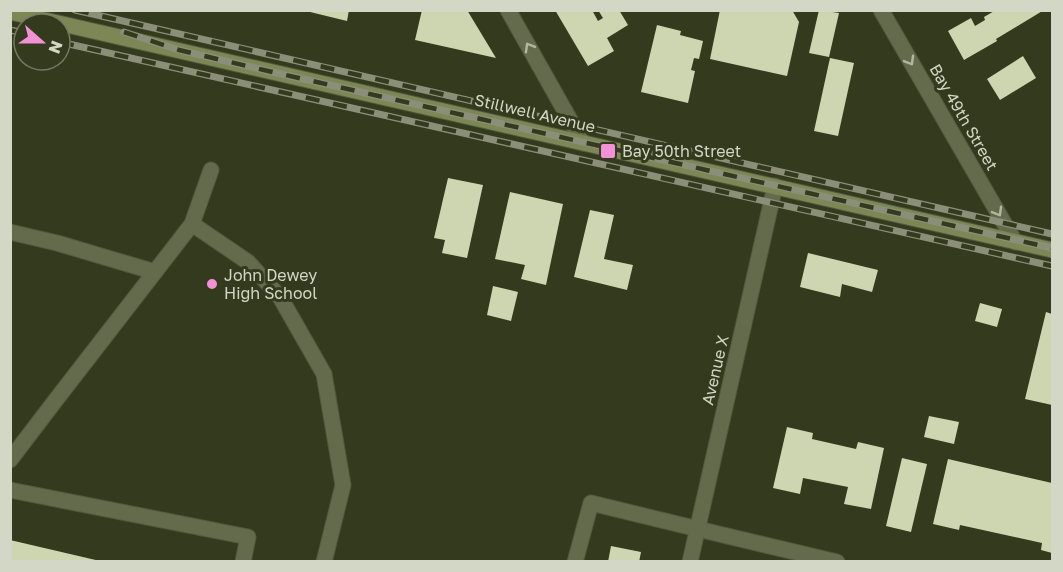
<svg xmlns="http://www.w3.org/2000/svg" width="1063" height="572" font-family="'Golos Text',sans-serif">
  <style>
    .building { fill: #cdd5b1 }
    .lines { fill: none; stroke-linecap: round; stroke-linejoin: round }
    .service-casing { stroke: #53583e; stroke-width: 17 }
    .minor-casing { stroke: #53583e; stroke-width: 17 }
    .secondary-casing { stroke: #53583e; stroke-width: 17 }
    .service { stroke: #646b4c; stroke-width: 15 }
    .minor { stroke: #646b4c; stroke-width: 15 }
    .secondary { stroke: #7d8755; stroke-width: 15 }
    .rail-casing { stroke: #8b8f79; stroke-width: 7 }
    .rail { stroke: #343a1d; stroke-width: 4.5; stroke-dasharray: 14; stroke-linecap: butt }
    .oneway { stroke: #b2b7a1 }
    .poi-dot { fill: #f391d6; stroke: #343a1d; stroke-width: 2 }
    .labels { text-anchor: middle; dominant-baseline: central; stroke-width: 6; stroke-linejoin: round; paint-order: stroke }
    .street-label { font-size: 16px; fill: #d3d7c6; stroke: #343a1d }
    .poi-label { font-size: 16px; fill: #d3d7c6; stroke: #343a1d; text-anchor: start }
  </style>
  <rect width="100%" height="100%" fill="#343a1d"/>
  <g class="building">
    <path d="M 302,10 L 349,10 L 347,21 Z"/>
    <path d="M 422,10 L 467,10 L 496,58 L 415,40 Z"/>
    <path d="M 555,10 L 592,10 L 598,21 L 603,18 L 598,10 L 619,10 L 628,25 L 607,38 L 614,51 L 588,66 Z"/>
    <path d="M 720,10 L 792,10 L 799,22 L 787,76 L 710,59 Z"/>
    <path d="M 819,10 L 839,13 L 829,57 L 809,53 Z"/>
    <path d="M 996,10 L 1044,10 L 996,39 L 997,41 L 964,60 L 948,31 L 971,18 L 975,26 L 985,20 L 984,17 Z"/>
    <path d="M 657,25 L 681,31 L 680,35 L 703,41 L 699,59 L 694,58 L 691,70 L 695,71 L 688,103 L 641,92 Z"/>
    <path d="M 1023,56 L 1036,78 L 1000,100 L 987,79 Z"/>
    <path d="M 830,58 L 854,63 L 838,136 L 814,131 Z"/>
    <path d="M 448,178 L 483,185 L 467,258 L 442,253 L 445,240 L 434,238 Z"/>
    <path d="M 510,192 L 563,204 L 546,285 L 521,279 L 525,265 L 495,259 Z"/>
    <path d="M 590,210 L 614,215 L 604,259 L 633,265 L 627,290 L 574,277 Z"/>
    <path d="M 808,253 L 878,270 L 872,292 L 842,284 L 840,297 L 800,287 Z"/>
    <path d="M 493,286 L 518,292 L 511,321 L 487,315 Z"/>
    <path d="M 980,303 L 1002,309 L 997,327 L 975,321 Z"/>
    <path d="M 1046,312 L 1052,314 L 1052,405 L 1025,399 Z"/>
    <path d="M 929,416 L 959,422 L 954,444 L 924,437 Z"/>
    <path d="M 787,427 L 813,433 L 812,439 L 856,449 L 858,442 L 884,448 L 871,509 L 844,504 L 848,487 L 803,478 L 800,494 L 773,488 Z"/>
    <path d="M 902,458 L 927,464 L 911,532 L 886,526 Z"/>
    <path d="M 948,459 L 1052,483 L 1052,553 L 1041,550 L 1042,543 L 960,525 L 959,530 L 933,524 Z"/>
    <path d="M 10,540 L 100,561 L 100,562 L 10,562 Z"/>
    <path d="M 611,546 L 641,552 L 639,562 L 608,562 Z"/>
  </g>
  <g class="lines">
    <g class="service-casing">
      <g id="service">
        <path d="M 192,224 L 248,262 L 280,297 L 324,374 L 343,485 L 324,562"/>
        <path d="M 10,232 L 57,243 L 155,272"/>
        <path d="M 10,460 L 55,401 L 192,224 L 211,170"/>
        <path d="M 10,490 L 248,537 L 243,562"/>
        <path d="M 575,562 L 591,503 L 698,529"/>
      </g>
    </g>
    <g class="minor-casing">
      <g id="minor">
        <path d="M 508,10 L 583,143"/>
        <path d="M 881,10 L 1015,242"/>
        <path d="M 698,529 L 837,562"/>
        <path d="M 690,562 L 775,186"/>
      </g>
    </g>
    <g class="secondary-casing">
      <path id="secondary" d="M 10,12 L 1052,250"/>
    </g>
    <use href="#service" class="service"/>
    <use href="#minor" class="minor"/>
    <use href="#secondary" class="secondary"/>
    <g class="rail-casing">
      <g id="rail">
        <path d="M 75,10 L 1052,234"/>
        <path d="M 10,30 L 24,33"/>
        <path d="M 124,32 L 179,50 L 268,71 L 1052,248"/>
        <path d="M 60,42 L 1052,266"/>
      </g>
    </g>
    <use href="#rail" class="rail"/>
  </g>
  <defs><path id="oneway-chevron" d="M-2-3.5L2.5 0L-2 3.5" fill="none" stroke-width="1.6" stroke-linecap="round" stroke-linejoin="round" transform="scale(1.5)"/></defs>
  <g class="oneway">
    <use href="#oneway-chevron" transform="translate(529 47) rotate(-120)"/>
    <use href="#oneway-chevron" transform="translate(910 61) rotate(60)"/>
    <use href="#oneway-chevron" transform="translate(998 212) rotate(60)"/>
  </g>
  <g class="poi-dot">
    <rect x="600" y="143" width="16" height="16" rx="3"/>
    <circle cx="212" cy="284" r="6"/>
  </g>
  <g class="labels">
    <g class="street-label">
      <text transform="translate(535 113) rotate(13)">Stillwell Avenue</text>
      <text transform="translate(964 117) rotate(60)">Bay 49th Street</text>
      <text transform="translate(715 370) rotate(-77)">Avenue X</text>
    </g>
    <g class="poi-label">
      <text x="622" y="151">Bay 50th Street</text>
      <text x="224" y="275">John Dewey<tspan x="224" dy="18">High School</tspan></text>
    </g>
  </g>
  <rect width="1063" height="572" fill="none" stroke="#d3d7c6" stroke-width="24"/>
  <g transform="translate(42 42) rotate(111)"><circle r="28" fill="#343a1d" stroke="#747961" stroke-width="1.5"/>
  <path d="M0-4.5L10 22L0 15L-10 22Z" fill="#f391d6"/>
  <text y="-9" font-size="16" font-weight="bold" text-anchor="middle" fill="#d3d7c6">N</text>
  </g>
</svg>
